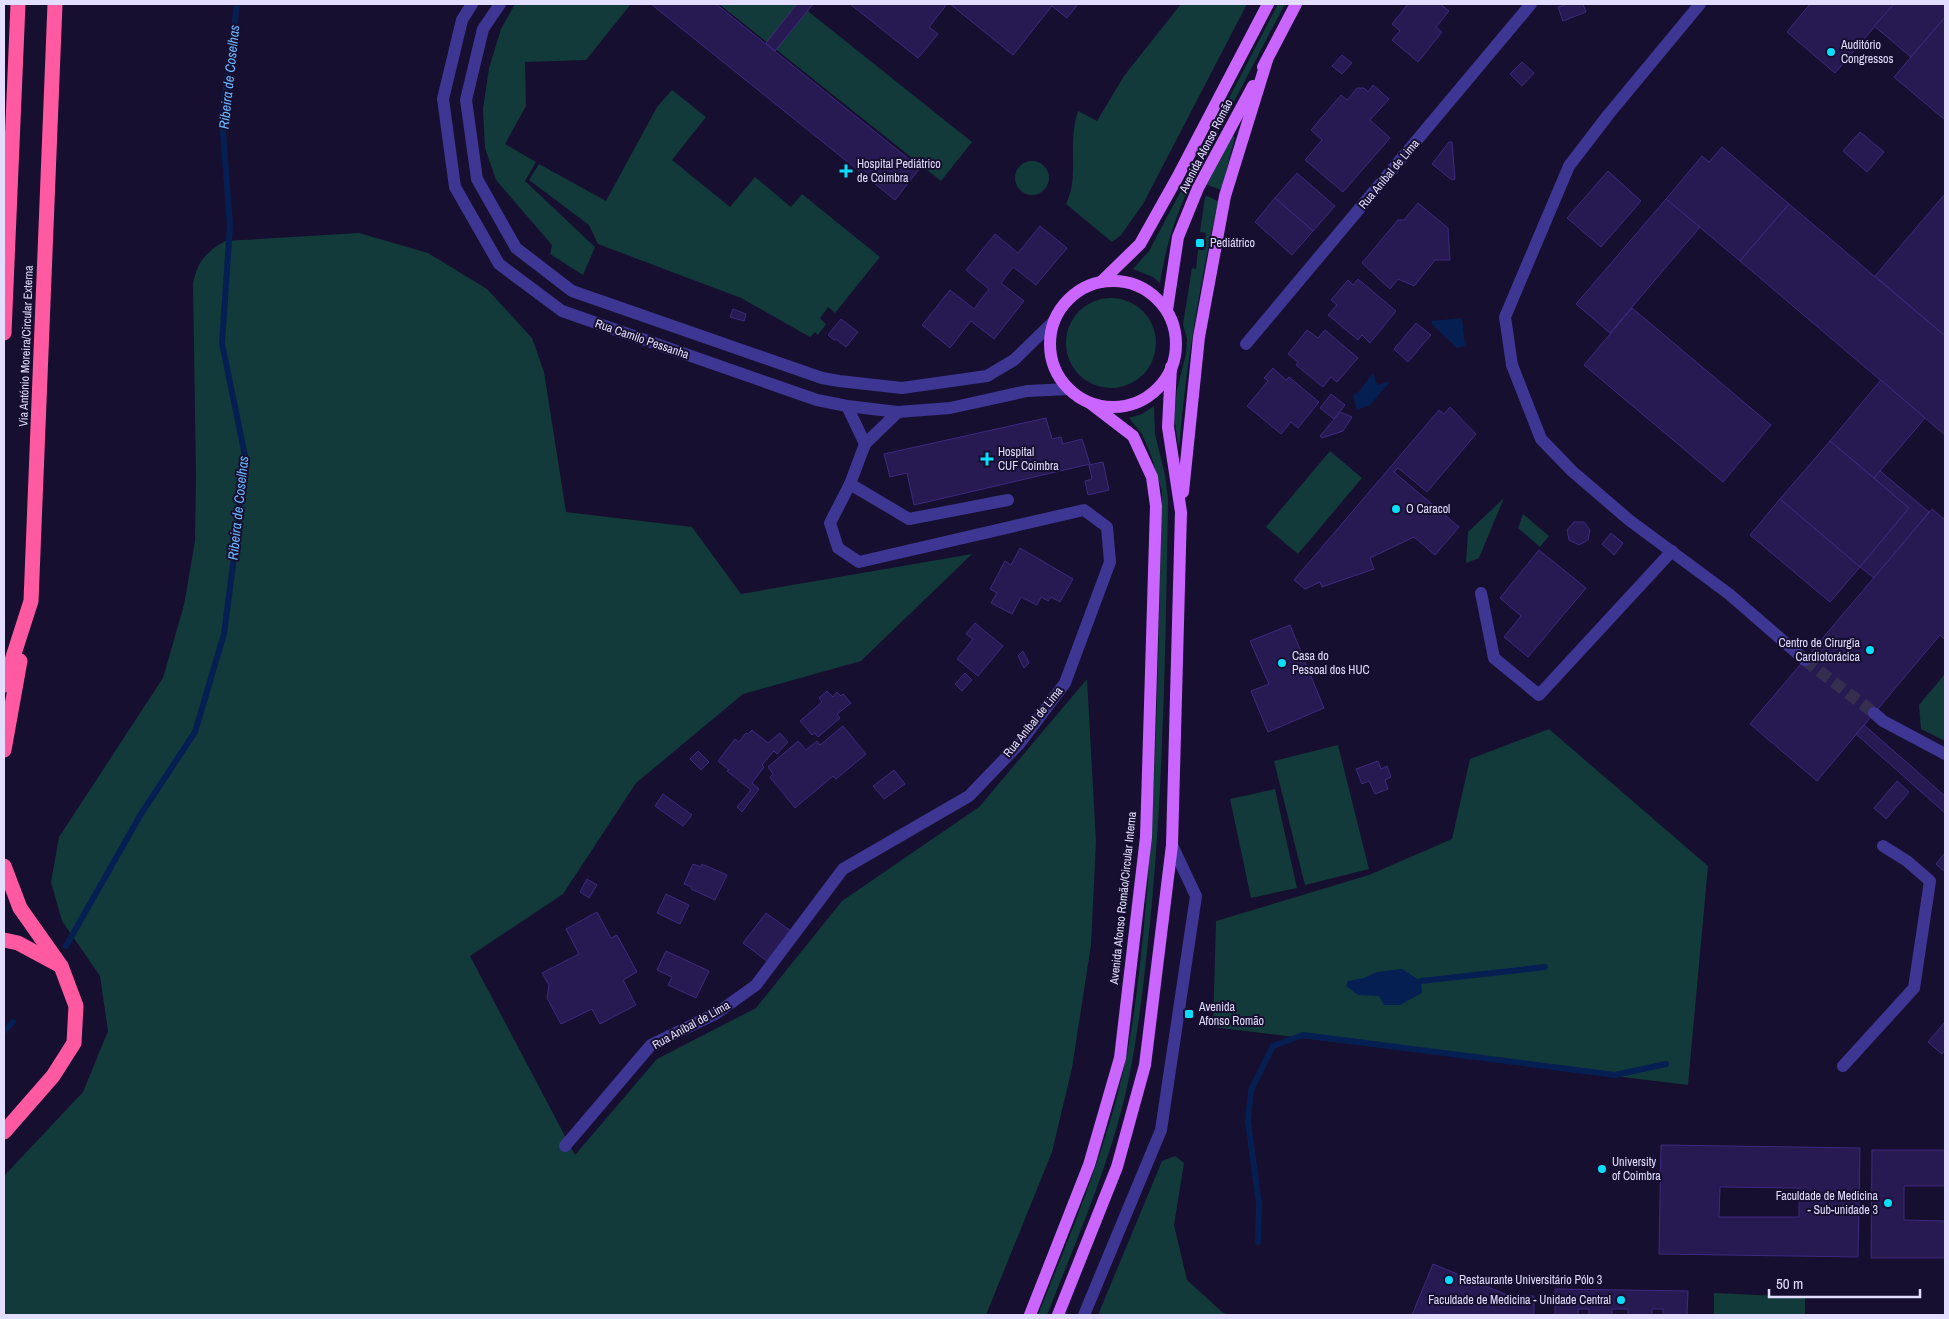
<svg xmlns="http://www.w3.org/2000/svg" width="1949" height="1319" font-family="'Archivo Narrow',sans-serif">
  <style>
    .green { fill: #123a3a }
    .water { fill: #061f52 }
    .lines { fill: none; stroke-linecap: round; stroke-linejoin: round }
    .stream { stroke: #061f52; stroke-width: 6 }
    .building { fill: #271a52; stroke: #3e2980; fill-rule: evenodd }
    .minor-tunnel { stroke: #352e4e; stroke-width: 12; stroke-dasharray: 12 6; stroke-linecap: butt }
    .minor { stroke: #3d3692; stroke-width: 12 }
    .major { stroke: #cb65ff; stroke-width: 12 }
    .highway { stroke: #ff59a2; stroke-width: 15 }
    .poi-dot { fill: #0adeff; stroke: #160f2f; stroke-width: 2 }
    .labels { text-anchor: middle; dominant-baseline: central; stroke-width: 4; stroke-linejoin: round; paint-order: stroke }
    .poi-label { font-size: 12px; fill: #e3deff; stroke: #160f2f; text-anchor: start }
    .street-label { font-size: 12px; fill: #e3deff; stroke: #160f2f }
    .water-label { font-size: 14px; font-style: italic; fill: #6cb5ff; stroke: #160f2f }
  </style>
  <rect width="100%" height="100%" fill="#160f2f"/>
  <g class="green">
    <path d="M 515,4 L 631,4 L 586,60 L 525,62 L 526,106 L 505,144 L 536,162 L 525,181 L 595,247 L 583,275 L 550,254 L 552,245 L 496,180 L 485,148 L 483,109 L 489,68 L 501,29 Z"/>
    <path d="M 719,4 L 799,4 L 972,142 L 941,181 Z"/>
    <path d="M 1181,4 L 1247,4 L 1143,204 L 1121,235 L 1112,242 L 1066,204 C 1080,177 1067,143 1078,111 L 1097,121 L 1124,76 Z"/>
    <path d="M 1278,4 L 1285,4 L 1194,178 L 1189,175 Z"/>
    <path d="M 672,90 L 706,117 L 672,160 L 730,207 L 755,177 L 791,207 L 802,194 L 880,257 L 835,313 L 828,307 L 820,318 L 826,324 L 818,335 L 815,332 L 810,337 L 741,298 L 598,244 L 589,225 L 529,180 L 539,164 L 606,201 L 657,107 Z"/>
    <path d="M 1230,135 L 1235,137 L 1221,190 L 1205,184 Z"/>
    <circle cx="1032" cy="178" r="17"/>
    <path d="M 1183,187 L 1188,190 C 1174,220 1165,250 1160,283 L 1153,277 L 1133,269 L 1149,251 Z"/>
    <path d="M 1207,196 L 1218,201 C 1200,285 1186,363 1179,449 L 1174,417 L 1177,389 L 1186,354 L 1187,339 L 1183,324 L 1192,268 L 1196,269 L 1198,250 L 1204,250 L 1206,233 L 1200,232 L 1205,197 Z"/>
    <path d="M 359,233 L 428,253 L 487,289 L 532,338 L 544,372 L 566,512 L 692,527 L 741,594 L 972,554 L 861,661 L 743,694 L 636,783 L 563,894 L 470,956 L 575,1155 L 657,1059 L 756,1008 L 842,901 L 979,807 L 1087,679 L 1096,842 L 1091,945 L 1072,1068 L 1052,1152 L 986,1315 L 4,1315 L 4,1176 L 83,1092 L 108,1031 L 100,976 L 62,921 L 51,882 L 59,837 L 163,678 L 184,605 L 195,541 L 196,475 L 193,283 C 198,261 205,253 225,241 Z"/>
    <circle cx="1111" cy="343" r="45"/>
    <path d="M 1154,406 L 1155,434 L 1165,475 L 1168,498 C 1166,629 1164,761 1153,891 C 1147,954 1141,1017 1129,1078 C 1112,1160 1077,1238 1047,1315 L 1038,1315 C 1070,1235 1104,1156 1123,1072 C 1134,1025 1139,974 1144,926 C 1158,782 1158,636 1162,491 L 1151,455 L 1142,434 L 1129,418 L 1142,414 Z"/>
    <path d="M 1330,451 L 1362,478 L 1298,554 L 1266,527 Z"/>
    <path d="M 1504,498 L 1479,558 L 1466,563 L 1468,532 Z"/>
    <path d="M 1523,514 L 1549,536 L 1540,547 L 1518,528 Z"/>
    <path d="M 1945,674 L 1945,741 L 1921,729 L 1919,705 Z"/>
    <path d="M 1549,729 L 1708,866 L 1688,1085 L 1213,1027 L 1216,921 L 1369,875 L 1452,839 L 1470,759 Z"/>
    <path d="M 1338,745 L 1369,869 L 1305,885 L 1274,761 Z"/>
    <path d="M 1275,789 L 1297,888 L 1251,898 L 1230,799 Z"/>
    <path d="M 1175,1156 L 1184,1163 L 1174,1225 L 1187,1280 L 1222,1312 L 1229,1315 L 1098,1315 L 1162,1161 Z"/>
    <path d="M 1714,1293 L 1805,1297 L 1805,1315 L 1714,1315 Z"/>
  </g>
  <g class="water">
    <path d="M 1462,318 L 1465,346 L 1457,348 L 1432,324 L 1432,321 Z"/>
    <path d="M 1373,373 L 1377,385 L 1387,382 L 1389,383 L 1370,405 L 1357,410 L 1353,395 L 1357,394 Z"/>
    <path d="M 1402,969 L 1421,981 L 1422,993 L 1400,1005 L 1384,1005 L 1379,996 L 1358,995 L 1346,986 L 1348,981 L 1364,978 L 1377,972 Z"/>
  </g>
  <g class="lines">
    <g class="stream">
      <path d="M 66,946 L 141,814 L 195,732 L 224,634 L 237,534 L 245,456 L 222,343 L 230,226 L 222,118 L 237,4"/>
      <path d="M 1421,981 L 1545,967"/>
      <path d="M 4,1031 L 13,1022"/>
      <path d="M 1258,1242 L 1259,1204 L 1248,1121 L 1251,1090 L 1273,1046 L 1303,1035 L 1615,1075 L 1666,1064"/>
    </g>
  </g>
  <g class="building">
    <path d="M 651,4 L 716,4 L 920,168 L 895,200 Z"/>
    <path d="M 797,4 L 813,4 L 775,51 L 766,43 Z"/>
    <path d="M 850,4 L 947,4 L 929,27 L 938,34 L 918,58 Z"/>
    <path d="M 950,4 L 1078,4 L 1067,18 L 1052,6 L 1013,55 Z"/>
    <path d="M 1408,4 L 1440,4 L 1449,11 L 1436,27 L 1442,32 L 1418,62 L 1392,40 L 1400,31 L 1392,24 Z"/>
    <path d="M 1568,4 L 1583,4 L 1586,12 L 1563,21 L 1558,7 Z"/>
    <path d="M 1810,4 L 1894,4 L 1835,73 L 1787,32 Z"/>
    <path d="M 1894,4 L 1945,4 L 1945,17 L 1911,57 L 1874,26 Z"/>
    <path d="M 1945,17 L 1945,120 L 1894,77 Z"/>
    <path d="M 1342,55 L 1352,63 L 1342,74 L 1332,66 Z"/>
    <path d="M 1522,62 L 1534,73 L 1522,86 L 1510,74 Z"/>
    <path d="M 1373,85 L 1389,99 L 1370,120 L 1390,138 L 1343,192 L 1305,160 L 1322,140 L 1311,130 L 1341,95 L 1347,100 L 1357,88 L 1364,88 L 1368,92 Z"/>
    <path d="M 1860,132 L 1884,152 L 1867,172 L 1843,151 Z"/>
    <path d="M 1449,142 L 1452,142 L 1455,179 L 1452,180 L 1432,164 Z"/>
    <path d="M 1722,147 L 1789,204 L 1740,261 L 1666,199 L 1702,156 L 1709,162 Z"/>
    <path d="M 1608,171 L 1641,201 L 1601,247 L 1567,218 Z"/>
    <path d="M 1297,173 L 1335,206 L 1313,231 L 1275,198 Z"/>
    <path d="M 1945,194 L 1945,336 L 1875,276 Z"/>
    <path d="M 1275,198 L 1313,231 L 1292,255 L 1255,222 Z"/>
    <path d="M 1666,199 L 1700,227 L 1610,333 L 1576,304 Z"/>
    <path d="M 1418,203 L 1448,228 L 1450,260 L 1435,260 L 1414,286 L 1398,279 L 1390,289 L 1362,263 L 1398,220 L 1404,220 Z"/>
    <path d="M 1789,204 L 1945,336 L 1945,435 L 1740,261 Z"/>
    <path d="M 1040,226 L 1067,248 L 1036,285 L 1013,267 L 1001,283 L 1024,301 L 994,339 L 971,321 L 950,348 L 922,325 L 950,290 L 974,309 L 989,289 L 966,270 L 995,234 L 1018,253 Z"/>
    <path d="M 1358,279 L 1396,311 L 1370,343 L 1362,335 L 1358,340 L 1328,315 L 1337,305 L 1331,300 L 1348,280 L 1353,285 Z"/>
    <path d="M 1632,308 L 1771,425 L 1723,482 L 1584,365 Z"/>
    <path d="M 733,309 L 746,314 L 744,321 L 730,317 Z"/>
    <path d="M 841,319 L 858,332 L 846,347 L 836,339 L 834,340 L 828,335 Z"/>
    <path d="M 1416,323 L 1431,335 L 1408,362 L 1394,349 Z"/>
    <path d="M 1307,330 L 1318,338 L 1325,330 L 1358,358 L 1337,382 L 1331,377 L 1323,387 L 1296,365 L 1298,362 L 1288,354 Z"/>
    <path d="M 1273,368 L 1286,380 L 1289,377 L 1319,402 L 1298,428 L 1291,422 L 1281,434 L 1247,406 L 1268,381 L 1264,378 Z"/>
    <path d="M 1881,380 L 1925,418 L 1874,478 L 1830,441 Z"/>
    <path d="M 1331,394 L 1345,405 L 1334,419 L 1320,408 Z"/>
    <path d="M 1450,407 L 1476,434 L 1427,492 L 1398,468 L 1394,472 L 1459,527 L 1435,555 L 1414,537 L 1370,558 L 1374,569 L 1322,587 L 1320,582 L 1305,589 L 1294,580 L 1439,410 L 1444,414 Z"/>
    <path d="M 1340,412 L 1352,417 L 1343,431 L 1322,438 L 1320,436 Z"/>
    <path d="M 1046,418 L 1052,439 L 1061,437 L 1063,444 L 1082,439 L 1090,464 L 914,505 L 907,473 L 890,477 L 884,454 Z"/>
    <path d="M 1830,441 L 1909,508 L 1860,567 L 1780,499 Z"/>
    <path d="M 1103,462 L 1109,490 L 1088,495 L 1085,481 L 1092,479 L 1089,465 Z"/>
    <path d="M 1880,471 L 1929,512 L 1874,578 L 1860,567 L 1909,508 L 1874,478 Z"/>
    <path d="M 1780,499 L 1860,567 L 1830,602 L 1750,535 Z"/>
    <path d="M 1932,509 L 1945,520 L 1945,640 L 1940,635 L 1817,781 L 1750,724 Z"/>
    <path d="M 1574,522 L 1584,522 L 1590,530 L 1588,540 L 1579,545 L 1569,540 L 1567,530 Z"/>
    <path d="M 1611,533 L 1623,543 L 1614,555 L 1602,544 Z"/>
    <path d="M 1020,548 L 1073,579 L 1060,602 L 1051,597 L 1048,601 L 1041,597 L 1037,605 L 1021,597 L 1012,614 L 991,603 L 997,593 L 990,589 L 1005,561 L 1011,565 Z"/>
    <path d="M 1539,550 L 1586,588 L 1528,657 L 1504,637 L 1521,616 L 1500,598 Z"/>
    <path d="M 975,623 L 1003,646 L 978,676 L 957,659 L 973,639 L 966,634 Z"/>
    <path d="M 1290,625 L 1324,708 L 1268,732 L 1251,691 L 1269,684 L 1250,641 Z"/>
    <path d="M 1023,651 L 1029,663 L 1024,668 L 1018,656 Z"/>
    <path d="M 965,673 L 972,680 L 962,691 L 955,684 Z"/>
    <path d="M 827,691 L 833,697 L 837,692 L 841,696 L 843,694 L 851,703 L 837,714 L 840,718 L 818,737 L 815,733 L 812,735 L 800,721 L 822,702 L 819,698 Z"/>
    <path d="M 1864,725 L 1945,796 L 1945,813 L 1856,734 Z"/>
    <path d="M 843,726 L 866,754 L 836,779 L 833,776 L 795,808 L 770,777 L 773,774 L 768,767 L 798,741 L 806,750 L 817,741 L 820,745 Z"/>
    <path d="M 752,730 L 768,743 L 780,733 L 788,742 L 777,754 L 774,751 L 762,765 L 764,767 L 752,783 L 759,789 L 742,812 L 737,807 L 751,790 L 727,771 L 729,770 L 718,761 L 735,739 L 739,742 L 746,733 L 748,734 Z"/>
    <path d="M 698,751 L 709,762 L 701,770 L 690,759 Z"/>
    <path d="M 1378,761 L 1381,769 L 1387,766 L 1391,777 L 1385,780 L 1388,789 L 1375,794 L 1369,781 L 1362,784 L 1356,769 Z"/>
    <path d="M 894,770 L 905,784 L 884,799 L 873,786 Z"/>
    <path d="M 1897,781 L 1909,792 L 1886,819 L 1874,808 Z"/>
    <path d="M 663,794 L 692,815 L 683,826 L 655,806 Z"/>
    <path d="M 1945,853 L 1945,872 L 1936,864 Z"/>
    <path d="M 693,864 L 701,867 L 702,864 L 727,875 L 715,900 L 691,889 L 692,887 L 684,884 Z"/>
    <path d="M 587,879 L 597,885 L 589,898 L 580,892 Z"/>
    <path d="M 666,894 L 689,905 L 680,924 L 657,913 Z"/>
    <path d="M 597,912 L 611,938 L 617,935 L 637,972 L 623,980 L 636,1005 L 600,1024 L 592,1009 L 561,1024 L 547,998 L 549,985 L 542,973 L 579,954 L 566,929 Z"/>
    <path d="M 766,913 L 791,931 L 768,962 L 743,943 Z"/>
    <path d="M 666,951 L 709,971 L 696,998 L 668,985 L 672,977 L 657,970 Z"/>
    <path d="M 1945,1022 L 1945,1050 L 1942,1054 L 1928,1042 Z"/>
    <path d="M 1661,1145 L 1860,1148 L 1858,1257 L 1659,1254 ZM 1720,1187 L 1799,1188 L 1799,1217 L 1719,1217 Z"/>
    <path d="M 1872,1150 L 1945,1150 L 1945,1186 L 1904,1186 L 1904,1220 L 1945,1221 L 1945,1258 L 1871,1258 Z"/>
    <path d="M 1433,1264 L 1510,1296 L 1534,1296 L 1534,1315 L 1412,1315 Z"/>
    <path d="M 1555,1289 L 1688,1291 L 1687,1315 L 1663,1315 L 1663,1309 L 1652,1309 L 1652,1315 L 1628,1315 L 1628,1309 L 1612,1309 L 1612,1315 L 1589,1315 L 1589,1309 L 1578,1309 L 1578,1315 L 1555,1315 Z"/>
  </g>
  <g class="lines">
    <path class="minor-tunnel" d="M 1805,660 L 1874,713"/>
    <g class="minor">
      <path d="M 472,4 L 462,20 L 443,99 L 455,187 L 499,264 L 562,311 L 817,400 L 847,406 L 898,412 L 950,408 L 1027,391 L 1069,389"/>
      <path d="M 500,4 L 483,29 L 466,100 L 477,179 L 516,248 L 572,291 L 822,378 L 839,381 L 902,388 L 987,376 L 1014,360 L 1054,321"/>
      <path d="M 1700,4 L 1608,115 L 1569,166 L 1505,317 L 1512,365 L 1541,439 L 1572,471 L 1629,520 L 1729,594 L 1805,660"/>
      <path d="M 1246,344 L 1531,4"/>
      <path d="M 847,406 L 865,444"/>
      <path d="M 865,444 L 898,412"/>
      <path d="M 850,484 L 909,519 L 1008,500"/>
      <path d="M 1481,593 L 1494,658 L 1539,695 L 1672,551"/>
      <path d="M 1874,713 L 1883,721 L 1945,754"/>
      <path d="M 1843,1066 L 1914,988 L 1930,881 L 1907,861 L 1883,846"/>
      <path d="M 565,1146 L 651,1045 L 717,1013 L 756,985 L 843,869 L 969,796 L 1020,743 L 1065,683 L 1110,562 L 1107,527 L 1084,510 L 859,562 L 838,548 L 830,523 L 850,484 L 865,444"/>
      <path d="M 1084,1315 L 1161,1130 L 1196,896 L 1172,845"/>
    </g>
    <g class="major">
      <path d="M 1263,67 L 1296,4"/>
      <circle cx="1113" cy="344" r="63"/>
      <path d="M 1101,282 L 1140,244 L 1177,178 L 1268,4"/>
      <path d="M 1167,310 L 1178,237 L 1198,188 L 1253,86"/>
      <path d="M 1183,492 L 1199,337 L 1225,196 L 1267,60"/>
      <path d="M 1030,1315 L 1089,1165 L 1120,1058 L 1146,837 L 1156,506 L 1152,477 L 1133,436 L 1090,403"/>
      <path d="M 1058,1315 L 1117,1167 L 1145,1065 L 1172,845 L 1181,512 L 1168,427 L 1171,367"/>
    </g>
    <g class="highway">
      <path d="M 4,333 L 18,4"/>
      <path d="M 4,685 L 31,601 L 55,4"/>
      <path d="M 4,750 L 20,661"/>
      <path d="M 4,866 L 20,908 L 61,966 L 76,1006 L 74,1043 L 53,1076 L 4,1132"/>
      <path d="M 4,940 L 18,943 L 57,964"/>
    </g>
  </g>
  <g class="poi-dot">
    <circle cx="1831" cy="52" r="5"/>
    <path d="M843.5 163.5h5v5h5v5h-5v5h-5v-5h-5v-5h5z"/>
    <rect x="1195" y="238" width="10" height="10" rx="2.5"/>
    <path d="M984.5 451.5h5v5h5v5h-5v5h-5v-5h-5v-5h5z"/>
    <circle cx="1396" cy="509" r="5"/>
    <circle cx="1870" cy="650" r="5"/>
    <circle cx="1282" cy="663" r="5"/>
    <rect x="1184" y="1009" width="10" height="10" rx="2.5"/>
    <circle cx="1602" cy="1169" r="5"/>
    <circle cx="1888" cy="1203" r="5"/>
    <circle cx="1449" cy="1280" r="5"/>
    <circle cx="1621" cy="1300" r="5"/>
  </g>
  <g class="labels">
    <g class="poi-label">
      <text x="1841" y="45">Auditório<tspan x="1841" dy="14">Congressos</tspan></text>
      <text x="857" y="164">Hospital Pediátrico<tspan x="857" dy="14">de Coimbra</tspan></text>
      <text x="1210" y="243">Pediátrico</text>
      <text x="998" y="452">Hospital<tspan x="998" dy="14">CUF Coimbra</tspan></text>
      <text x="1406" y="509">O Caracol</text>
      <text x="1860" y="643" text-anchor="end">Centro de Cirurgia<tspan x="1860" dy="14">Cardiotorácica</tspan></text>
      <text x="1292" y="656">Casa do<tspan x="1292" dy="14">Pessoal dos HUC</tspan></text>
      <text x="1199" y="1007">Avenida<tspan x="1199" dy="14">Afonso Romão</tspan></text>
      <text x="1612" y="1162">University<tspan x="1612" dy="14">of Coimbra</tspan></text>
      <text x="1878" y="1196" text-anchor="end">Faculdade de Medicina<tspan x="1878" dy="14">- Sub-unidade 3</tspan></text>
      <text x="1459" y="1280">Restaurante Universitário Pólo 3</text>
      <text x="1611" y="1300" text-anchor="end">Faculdade de Medicina - Unidade Central</text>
    </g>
    <g class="street-label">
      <text transform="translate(1206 146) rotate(-63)">Avenida Afonso Romão</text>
      <text transform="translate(1389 174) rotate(-50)">Rua Aníbal de Lima</text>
      <text transform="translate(642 339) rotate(19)">Rua Camilo Pessanha</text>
      <text transform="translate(26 346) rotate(-88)">Via António Moreira/Circular Externa</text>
      <text transform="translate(1033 722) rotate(-51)">Rua Aníbal de Lima</text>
      <text transform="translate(1123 898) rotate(-84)">Avenida Afonso Romão/Circular Interna</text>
      <text transform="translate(691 1025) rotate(-29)">Rua Aníbal de Lima</text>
    </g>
    <g class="water-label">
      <text transform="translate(229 77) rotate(-84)">Ribeira de Coselhas</text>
      <text transform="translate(238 508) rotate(-84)">Ribeira de Coselhas</text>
    </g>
  </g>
  <rect width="1949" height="1319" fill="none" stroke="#e3deff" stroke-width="10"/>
  <path d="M1769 1289v8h151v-8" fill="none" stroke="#e3deff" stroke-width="2.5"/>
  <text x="1776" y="1289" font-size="15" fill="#e3deff" stroke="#160f2f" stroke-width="4" paint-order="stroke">50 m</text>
</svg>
